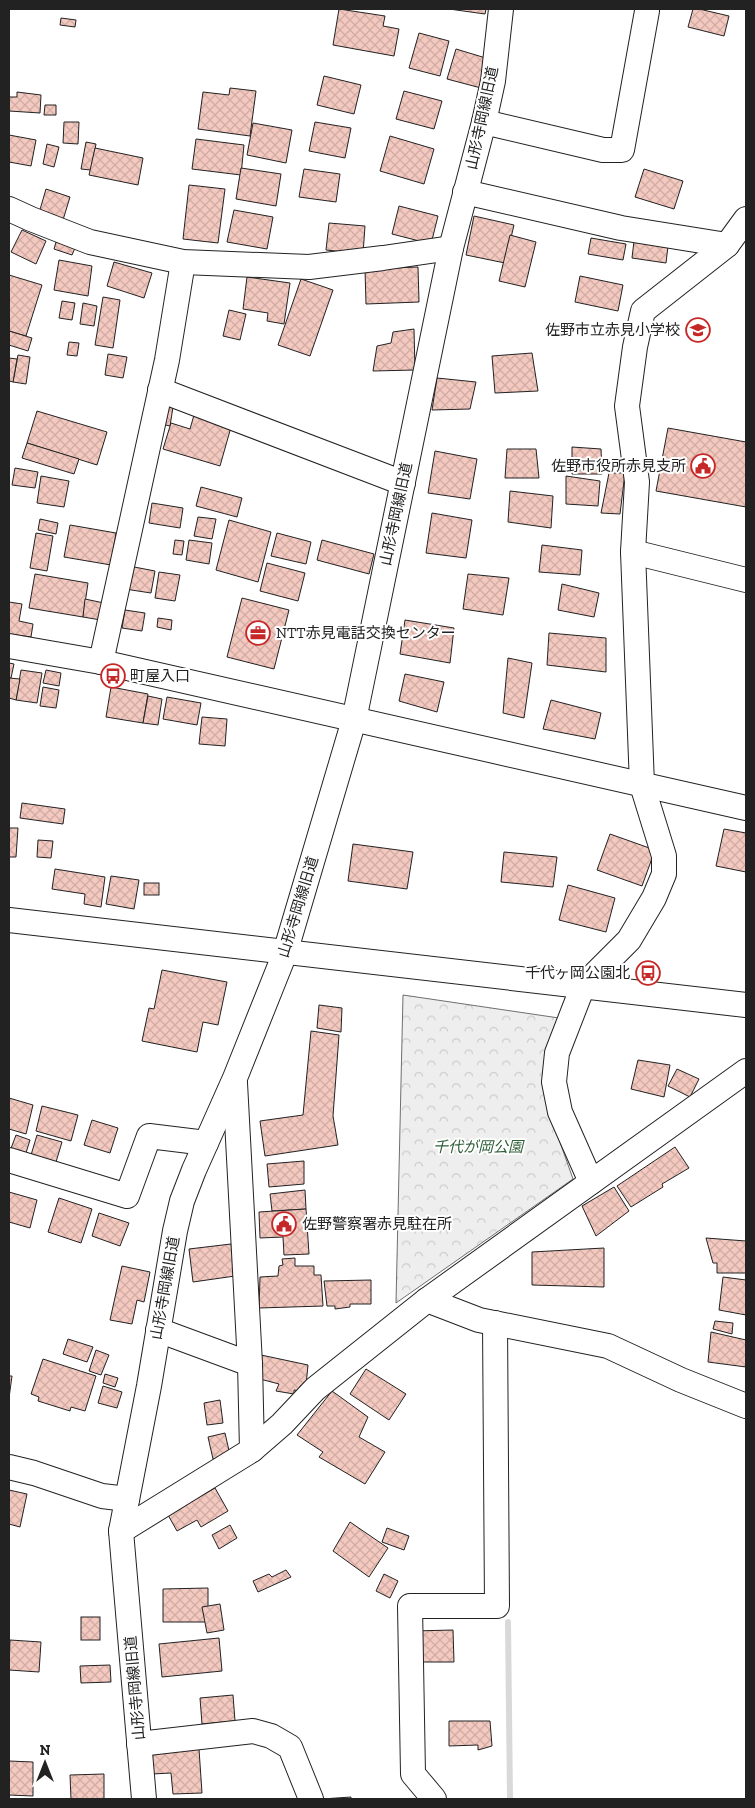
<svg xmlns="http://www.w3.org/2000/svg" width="755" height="1808" font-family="'Zilla Slab','Noto Sans JP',serif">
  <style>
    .park { fill: url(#park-crowns); stroke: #6f6f6f }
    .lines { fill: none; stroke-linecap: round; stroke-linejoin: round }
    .stream { stroke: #d9d9d9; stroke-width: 6 }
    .building { fill: url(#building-cross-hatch); stroke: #222 }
    .minor-casing { stroke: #222; stroke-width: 26 }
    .minor { stroke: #fff; stroke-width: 24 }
    .labels { text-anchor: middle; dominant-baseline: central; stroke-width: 4; stroke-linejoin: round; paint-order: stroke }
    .street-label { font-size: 15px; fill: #222; stroke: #fff }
    .poi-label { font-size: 15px; fill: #222; stroke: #fff; text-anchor: end }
    .park-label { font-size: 15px; font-style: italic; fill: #2f5e38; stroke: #fff }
  </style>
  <defs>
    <pattern id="park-crowns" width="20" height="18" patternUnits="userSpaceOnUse" patternTransform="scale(1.25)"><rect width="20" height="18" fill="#eee"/><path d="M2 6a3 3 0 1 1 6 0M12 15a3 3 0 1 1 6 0" fill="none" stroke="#ccc"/></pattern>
    <pattern id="building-cross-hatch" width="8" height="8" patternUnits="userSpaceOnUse" patternTransform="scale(1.25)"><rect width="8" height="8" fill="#f3c9c0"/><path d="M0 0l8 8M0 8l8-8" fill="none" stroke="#d0aca5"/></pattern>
  </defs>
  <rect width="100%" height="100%" fill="#fff"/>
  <path class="park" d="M 403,995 L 559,1018 L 549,1111 L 573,1179 L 396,1303 Z"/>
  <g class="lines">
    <path class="stream" d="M 508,1622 L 510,1799"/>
  </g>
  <g class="building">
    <path d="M 339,9 L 385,16 L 383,26 L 399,29 L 394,56 L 333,45 Z"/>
    <path d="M 449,9 L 486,9 L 485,14 Z"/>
    <path d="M 693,9 L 699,9 L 729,16 L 724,36 L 688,27 Z"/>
    <path d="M 61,18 L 76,20 L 75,27 L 60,25 Z"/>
    <path d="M 419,33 L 449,41 L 440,76 L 409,68 Z"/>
    <path d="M 456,49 L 489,59 L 481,88 L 447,79 Z"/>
    <path d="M 324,76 L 361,85 L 354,114 L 317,105 Z"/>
    <path d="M 230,88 L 256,91 L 250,136 L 198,129 L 203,92 L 229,95 Z"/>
    <path d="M 404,91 L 442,101 L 434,129 L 396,119 Z"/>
    <path d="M 17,92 L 41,95 L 40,113 L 9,111 L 9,97 L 17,97 Z"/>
    <path d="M 45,105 L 56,105 L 56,115 L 44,115 Z"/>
    <path d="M 64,122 L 79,122 L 78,144 L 63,143 Z"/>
    <path d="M 315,122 L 351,128 L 345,158 L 309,151 Z"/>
    <path d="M 253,123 L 292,130 L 286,163 L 247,155 Z"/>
    <path d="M 9,135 L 36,140 L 31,166 L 9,162 Z"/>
    <path d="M 390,136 L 434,149 L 424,184 L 380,171 Z"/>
    <path d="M 196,139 L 244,145 L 241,175 L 192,169 Z"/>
    <path d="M 86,142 L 96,144 L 91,170 L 81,169 Z"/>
    <path d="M 47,144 L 59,147 L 54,167 L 43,164 Z"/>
    <path d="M 95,148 L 143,158 L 138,185 L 89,175 Z"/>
    <path d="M 241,168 L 281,174 L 276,206 L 236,199 Z"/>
    <path d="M 304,169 L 340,174 L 336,202 L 299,197 Z"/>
    <path d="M 644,169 L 683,181 L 674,209 L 635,197 Z"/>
    <path d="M 189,185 L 225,189 L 218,243 L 183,239 Z"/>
    <path d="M 46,189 L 70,197 L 63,220 L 39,213 Z"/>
    <path d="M 399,206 L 438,216 L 431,244 L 392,234 Z"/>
    <path d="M 234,210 L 273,217 L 267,249 L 227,242 Z"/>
    <path d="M 474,216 L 514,225 L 505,263 L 466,255 Z"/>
    <path d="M 329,223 L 365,226 L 363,254 L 326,250 Z"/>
    <path d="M 22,230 L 46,241 L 36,264 L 11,252 Z"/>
    <path d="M 510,235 L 536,242 L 525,287 L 499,281 Z"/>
    <path d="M 591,238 L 626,244 L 623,260 L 588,254 Z"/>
    <path d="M 634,241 L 668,246 L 666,263 L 632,258 Z"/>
    <path d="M 56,242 L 75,248 L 72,255 L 54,249 Z"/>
    <path d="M 59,260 L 92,266 L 88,296 L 54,290 Z"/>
    <path d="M 114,262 L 152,273 L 144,298 L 107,286 Z"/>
    <path d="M 418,267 L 419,302 L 366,304 L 365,269 Z"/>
    <path d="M 9,275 L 42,285 L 26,336 L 9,331 Z"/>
    <path d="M 580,276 L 623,285 L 618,311 L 575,302 Z"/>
    <path d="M 247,277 L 290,283 L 284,324 L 267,321 L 268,313 L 243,309 Z"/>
    <path d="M 301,279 L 333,290 L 310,356 L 278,345 Z"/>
    <path d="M 103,297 L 120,300 L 113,348 L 95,345 Z"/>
    <path d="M 62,301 L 75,303 L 72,320 L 59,318 Z"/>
    <path d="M 83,303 L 97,306 L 94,326 L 80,324 Z"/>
    <path d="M 229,310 L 246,314 L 240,340 L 223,336 Z"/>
    <path d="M 414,329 L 415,370 L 373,371 L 377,346 L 391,343 L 393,332 Z"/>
    <path d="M 9,331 L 32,338 L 28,351 L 9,345 Z"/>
    <path d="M 69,342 L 79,343 L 77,356 L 67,355 Z"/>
    <path d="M 532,353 L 538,391 L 495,393 L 492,356 Z"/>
    <path d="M 108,354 L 127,357 L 123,378 L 105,375 Z"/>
    <path d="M 18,355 L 30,357 L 26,384 L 13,382 Z"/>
    <path d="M 9,358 L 17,359 L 13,382 L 9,381 Z"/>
    <path d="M 437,378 L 476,382 L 470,409 L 432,410 Z"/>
    <path d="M 160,405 L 173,407 L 170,426 L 157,423 Z"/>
    <path d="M 196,408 L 233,420 L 220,466 L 163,449 L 171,423 L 190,429 Z"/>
    <path d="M 37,411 L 107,432 L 97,465 L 27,443 Z"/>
    <path d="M 668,428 L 746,442 L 746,507 L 656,491 Z"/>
    <path d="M 27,443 L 79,459 L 74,474 L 22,458 Z"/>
    <path d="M 572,447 L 601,449 L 602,474 L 572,474 Z"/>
    <path d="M 507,449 L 536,449 L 539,478 L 505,478 Z"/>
    <path d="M 435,451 L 477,459 L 470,499 L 428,493 Z"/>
    <path d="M 15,468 L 38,472 L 35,488 L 12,485 Z"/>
    <path d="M 609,473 L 625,473 L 620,514 L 601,513 Z"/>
    <path d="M 41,476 L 69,481 L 64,507 L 37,503 Z"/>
    <path d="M 566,476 L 600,481 L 598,506 L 566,504 Z"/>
    <path d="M 201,487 L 242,498 L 237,517 L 196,506 Z"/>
    <path d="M 510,491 L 553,496 L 551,528 L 508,522 Z"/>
    <path d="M 152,503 L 183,508 L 180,528 L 149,523 Z"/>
    <path d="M 432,513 L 472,520 L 466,558 L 426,553 Z"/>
    <path d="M 198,517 L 216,519 L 212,539 L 194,536 Z"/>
    <path d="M 40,519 L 58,523 L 56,534 L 38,530 Z"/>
    <path d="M 229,520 L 271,532 L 258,582 L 216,570 Z"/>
    <path d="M 70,525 L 116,533 L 111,565 L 64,557 Z"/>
    <path d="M 36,533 L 53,536 L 47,571 L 30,568 Z"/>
    <path d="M 277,533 L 311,542 L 306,564 L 271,556 Z"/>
    <path d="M 175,540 L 184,541 L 182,555 L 173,554 Z"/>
    <path d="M 189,540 L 212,543 L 209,564 L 186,560 Z"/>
    <path d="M 322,540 L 374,554 L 369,574 L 317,560 Z"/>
    <path d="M 542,545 L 582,550 L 580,575 L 539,572 Z"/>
    <path d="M 267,563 L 305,573 L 298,601 L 260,591 Z"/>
    <path d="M 129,566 L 155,571 L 151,593 L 125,589 Z"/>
    <path d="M 159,572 L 180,575 L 175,601 L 155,598 Z"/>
    <path d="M 35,574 L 88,583 L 83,617 L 29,608 Z"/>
    <path d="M 468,574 L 509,578 L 503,615 L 463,609 Z"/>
    <path d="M 562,584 L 599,593 L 594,617 L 558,610 Z"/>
    <path d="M 242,598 L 289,610 L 274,669 L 227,657 Z"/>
    <path d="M 85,599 L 104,603 L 101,620 L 83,617 Z"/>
    <path d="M 9,602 L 22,604 L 19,621 L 33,624 L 31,637 L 9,634 Z"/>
    <path d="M 125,610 L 145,613 L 142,631 L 122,628 Z"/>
    <path d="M 158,618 L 172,620 L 171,630 L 157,627 Z"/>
    <path d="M 405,620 L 454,628 L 450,663 L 400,654 Z"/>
    <path d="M 549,633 L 606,638 L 606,672 L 547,665 Z"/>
    <path d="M 508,658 L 532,663 L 524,718 L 503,713 Z"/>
    <path d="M 9,663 L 14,664 L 11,678 L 9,678 Z"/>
    <path d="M 21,670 L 42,673 L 37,703 L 16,700 Z"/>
    <path d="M 46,670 L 61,673 L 59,686 L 43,683 Z"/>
    <path d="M 405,674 L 444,682 L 437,712 L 399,701 Z"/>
    <path d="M 9,678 L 20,679 L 16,700 L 9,698 Z"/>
    <path d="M 43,687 L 59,690 L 56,708 L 40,706 Z"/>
    <path d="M 111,687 L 148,694 L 143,723 L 106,717 Z"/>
    <path d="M 148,696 L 162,699 L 158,725 L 143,723 Z"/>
    <path d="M 167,697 L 201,703 L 197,725 L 163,719 Z"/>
    <path d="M 551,700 L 601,713 L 595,739 L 543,729 Z"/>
    <path d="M 202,717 L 227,719 L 225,746 L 199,744 Z"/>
    <path d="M 22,803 L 65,809 L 63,824 L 20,818 Z"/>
    <path d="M 9,828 L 18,828 L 16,857 L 9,857 Z"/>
    <path d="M 724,829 L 746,833 L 746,872 L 716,866 Z"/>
    <path d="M 610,834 L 655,850 L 642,886 L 597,870 Z"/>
    <path d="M 38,840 L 53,841 L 51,858 L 37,857 Z"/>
    <path d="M 353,844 L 413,852 L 407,889 L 348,881 Z"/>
    <path d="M 504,852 L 557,857 L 553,887 L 501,882 Z"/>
    <path d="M 55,869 L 105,877 L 101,907 L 84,904 L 85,894 L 52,889 Z"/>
    <path d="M 111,876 L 139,880 L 134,909 L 106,904 Z"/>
    <rect x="144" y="883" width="15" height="12"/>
    <path d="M 568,885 L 615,898 L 606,932 L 559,920 Z"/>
    <path d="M 162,970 L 227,982 L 218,1025 L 203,1022 L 197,1052 L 142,1041 L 149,1008 L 154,1009 Z"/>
    <path d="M 319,1005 L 342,1008 L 341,1032 L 317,1028 Z"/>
    <path d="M 311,1031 L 339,1035 L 333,1116 L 338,1145 L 265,1156 L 260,1121 L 303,1115 Z"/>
    <path d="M 638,1060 L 670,1065 L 664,1097 L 631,1089 Z"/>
    <path d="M 677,1069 L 699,1079 L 690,1097 L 668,1086 Z"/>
    <path d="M 9,1098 L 33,1105 L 26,1134 L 9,1129 Z"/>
    <path d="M 42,1106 L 78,1115 L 71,1141 L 36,1131 Z"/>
    <path d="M 92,1120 L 118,1128 L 110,1153 L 84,1145 Z"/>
    <path d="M 16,1135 L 30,1140 L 25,1156 L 10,1151 Z"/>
    <path d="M 37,1135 L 62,1142 L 56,1162 L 31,1155 Z"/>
    <path d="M 675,1147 L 689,1168 L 662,1184 L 663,1187 L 631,1207 L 617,1186 Z"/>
    <path d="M 304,1161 L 304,1184 L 269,1187 L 267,1164 Z"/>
    <path d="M 614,1187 L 629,1211 L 596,1236 L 582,1206 Z"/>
    <path d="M 305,1190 L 306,1209 L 272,1211 L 270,1194 Z"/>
    <path d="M 9,1192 L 37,1200 L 30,1228 L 9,1222 Z"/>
    <path d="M 59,1198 L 92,1209 L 81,1243 L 48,1232 Z"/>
    <path d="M 306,1209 L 309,1254 L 284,1255 L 283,1237 L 260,1238 L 259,1212 Z"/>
    <path d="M 99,1213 L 129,1223 L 120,1246 L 92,1236 Z"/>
    <path d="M 706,1238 L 746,1241 L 746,1273 L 717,1273 L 717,1263 L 713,1263 Z"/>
    <path d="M 231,1244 L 235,1276 L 193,1282 L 189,1249 Z"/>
    <path d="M 604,1248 L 604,1287 L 532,1285 L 532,1252 Z"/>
    <path d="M 295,1258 L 295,1266 L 314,1266 L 314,1275 L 321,1275 L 323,1306 L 259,1308 L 260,1277 L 278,1276 L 279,1266 L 283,1265 L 282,1259 Z"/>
    <path d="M 122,1266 L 150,1272 L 144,1302 L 137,1300 L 132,1324 L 110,1320 Z"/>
    <path d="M 723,1277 L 746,1280 L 746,1315 L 719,1310 Z"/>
    <path d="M 371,1280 L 371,1304 L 350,1304 L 350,1307 L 335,1309 L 335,1306 L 327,1306 L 324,1281 Z"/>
    <path d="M 715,1321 L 733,1323 L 732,1334 L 713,1329 Z"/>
    <path d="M 711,1332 L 746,1340 L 746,1367 L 708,1362 Z"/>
    <path d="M 68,1339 L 93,1347 L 87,1362 L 63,1354 Z"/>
    <path d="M 96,1350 L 109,1355 L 101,1375 L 89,1371 Z"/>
    <path d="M 261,1355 L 308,1365 L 306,1385 L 300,1386 L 301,1391 L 294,1390 L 294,1394 L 276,1391 L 279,1384 L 260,1379 Z"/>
    <path d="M 43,1359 L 96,1376 L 85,1411 L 71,1407 L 70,1411 L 38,1401 L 39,1397 L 31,1394 Z"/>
    <path d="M 366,1369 L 406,1394 L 389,1420 L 350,1394 Z"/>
    <path d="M 105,1374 L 118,1378 L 115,1387 L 103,1383 Z"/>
    <path d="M 9,1376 L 12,1376 L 9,1398 Z"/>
    <path d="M 103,1386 L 122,1392 L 117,1408 L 98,1403 Z"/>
    <path d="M 332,1391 L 368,1417 L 359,1437 L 385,1452 L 365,1484 L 319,1457 L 323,1452 L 297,1435 Z"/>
    <path d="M 220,1400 L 223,1423 L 207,1425 L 204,1403 Z"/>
    <path d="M 225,1433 L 230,1455 L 213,1459 L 208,1437 Z"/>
    <path d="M 215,1488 L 228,1511 L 201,1527 L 197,1520 L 177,1531 L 168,1515 Z"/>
    <path d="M 9,1490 L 27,1494 L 20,1527 L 9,1524 Z"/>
    <path d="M 350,1522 L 388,1548 L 369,1577 L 333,1551 Z"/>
    <path d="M 230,1525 L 237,1538 L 219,1549 L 212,1535 Z"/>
    <path d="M 387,1528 L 409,1536 L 404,1550 L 382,1542 Z"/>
    <path d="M 286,1570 L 291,1577 L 258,1592 L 253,1581 L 269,1574 L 272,1577 Z"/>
    <path d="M 384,1574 L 398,1581 L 390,1598 L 376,1591 Z"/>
    <path d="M 208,1588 L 208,1622 L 163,1622 L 163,1589 Z"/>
    <path d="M 220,1604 L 224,1630 L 207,1633 L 202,1607 Z"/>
    <rect x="81" y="1617" width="19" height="23"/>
    <path d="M 453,1630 L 454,1662 L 413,1662 L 413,1631 Z"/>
    <path d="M 219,1638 L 222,1671 L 162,1677 L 159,1644 Z"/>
    <path d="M 10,1640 L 41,1642 L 39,1672 L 9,1670 Z"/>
    <path d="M 110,1665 L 111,1682 L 81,1683 L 80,1666 Z"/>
    <path d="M 233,1695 L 235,1721 L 202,1724 L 200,1698 Z"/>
    <path d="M 449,1721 L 490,1721 L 492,1746 L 478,1750 L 478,1745 L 449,1746 Z"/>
    <path d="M 199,1749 L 202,1793 L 173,1794 L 171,1773 L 152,1774 L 150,1751 Z"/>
    <path d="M 9,1761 L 33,1762 L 33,1796 L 9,1795 Z"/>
    <path d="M 104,1774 L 104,1799 L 71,1799 L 70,1775 Z"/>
    <path d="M 351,1797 L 351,1799 L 322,1799 Z"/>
  </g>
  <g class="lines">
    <g class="minor-casing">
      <g id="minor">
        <path d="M 484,122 L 603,150 L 622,150 L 647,11"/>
        <path d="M 465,192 L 621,228 L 727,245"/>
        <path d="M 9,209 L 31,219 L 90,242 L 183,262 L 309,267 L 383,258 L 451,248"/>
        <path d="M 160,390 L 403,483"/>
        <path d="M 633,552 L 746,580"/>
        <path d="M 9,646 L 101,662 L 746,808"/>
        <path d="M 101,662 L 167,360 L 183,262"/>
        <path d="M 9,920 L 746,1005"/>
        <path d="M 9,1160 L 127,1196 L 149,1136 L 206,1143"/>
        <path d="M 591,1182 L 560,1112 L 554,1082 L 557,1053 L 583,986 L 629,940 L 654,898 L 664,874 L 664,856 L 642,785 L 633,552 L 637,482 L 627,406 L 635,347 L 643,311 L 727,245 L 746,219"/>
        <path d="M 427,1300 L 479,1320 L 608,1346 L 681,1380 L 746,1406"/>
        <path d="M 158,1330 L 250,1364"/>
        <path d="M 252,1450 L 282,1424 L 315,1389 L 427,1300 L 746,1071"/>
        <path d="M 9,1467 L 34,1473 L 102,1496 L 127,1499"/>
        <path d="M 121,1531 L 252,1450 L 250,1364 L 235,1083"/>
        <path d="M 139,1744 L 253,1731 L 271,1736 L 290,1747 L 311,1799"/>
        <path d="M 144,1799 L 121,1531 L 149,1386 L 175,1231 L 182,1201 L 194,1170 L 235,1078 L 285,953 L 354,720 L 451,248 L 484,122 L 493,81 L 501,9"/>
        <path d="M 434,1799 L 413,1774 L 410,1606 L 497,1606 L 495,1323"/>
      </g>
    </g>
    <use href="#minor" class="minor"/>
  </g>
  <defs>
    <g id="school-ring" transform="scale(1.25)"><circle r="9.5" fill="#fff" stroke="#c62828" stroke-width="1.5"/><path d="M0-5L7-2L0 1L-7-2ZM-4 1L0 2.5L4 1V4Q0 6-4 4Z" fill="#c62828"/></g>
    <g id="civic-ring" transform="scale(1.25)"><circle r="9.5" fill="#fff" stroke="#c62828" stroke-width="1.5"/><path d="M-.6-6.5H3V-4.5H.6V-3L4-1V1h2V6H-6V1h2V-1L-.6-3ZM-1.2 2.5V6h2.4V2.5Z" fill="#c62828"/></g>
    <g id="office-ring" transform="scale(1.25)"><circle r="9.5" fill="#fff" stroke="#c62828" stroke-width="1.5"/><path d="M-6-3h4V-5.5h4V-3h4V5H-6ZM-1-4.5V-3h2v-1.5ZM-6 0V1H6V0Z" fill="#c62828"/></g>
    <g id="bus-ring" transform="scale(1.25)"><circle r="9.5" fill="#fff" stroke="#c62828" stroke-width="1.5"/><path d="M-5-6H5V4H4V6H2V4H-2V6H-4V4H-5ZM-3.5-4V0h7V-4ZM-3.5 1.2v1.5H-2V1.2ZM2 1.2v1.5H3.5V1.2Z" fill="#c62828"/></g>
  </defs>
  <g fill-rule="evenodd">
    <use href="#school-ring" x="698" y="330"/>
    <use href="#civic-ring" x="703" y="466"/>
    <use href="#office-ring" x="258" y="633"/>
    <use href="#bus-ring" x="113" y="676"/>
    <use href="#bus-ring" x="648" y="973"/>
    <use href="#civic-ring" x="284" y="1224"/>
  </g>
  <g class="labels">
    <g class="street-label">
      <text transform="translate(482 118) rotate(-78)">山形寺岡線旧道</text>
      <text transform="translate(396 514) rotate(-78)">山形寺岡線旧道</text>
      <text transform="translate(298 907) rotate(-73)">山形寺岡線旧道</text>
      <text transform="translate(165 1288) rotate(-80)">山形寺岡線旧道</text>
      <text transform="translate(135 1688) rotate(-95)">山形寺岡線旧道</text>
    </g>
    <g class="poi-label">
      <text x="680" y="330">佐野市立赤見小学校</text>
      <text x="686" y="466">佐野市役所赤見支所</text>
      <text x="276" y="633" text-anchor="start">NTT赤見電話交換センター</text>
      <text x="130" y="676" text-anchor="start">町屋入口</text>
      <text x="630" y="973">千代ヶ岡公園北</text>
      <text x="302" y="1224" text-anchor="start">佐野警察署赤見駐在所</text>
    </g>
    <g class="park-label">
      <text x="478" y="1147">千代が岡公園</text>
    </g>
  </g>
  <rect width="755" height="1808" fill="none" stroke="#222222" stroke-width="20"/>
  <g transform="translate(45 1763)" stroke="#ffffff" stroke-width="4" paint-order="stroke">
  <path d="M0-4L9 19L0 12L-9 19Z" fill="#222222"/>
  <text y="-8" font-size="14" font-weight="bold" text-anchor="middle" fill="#222222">N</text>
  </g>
</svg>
